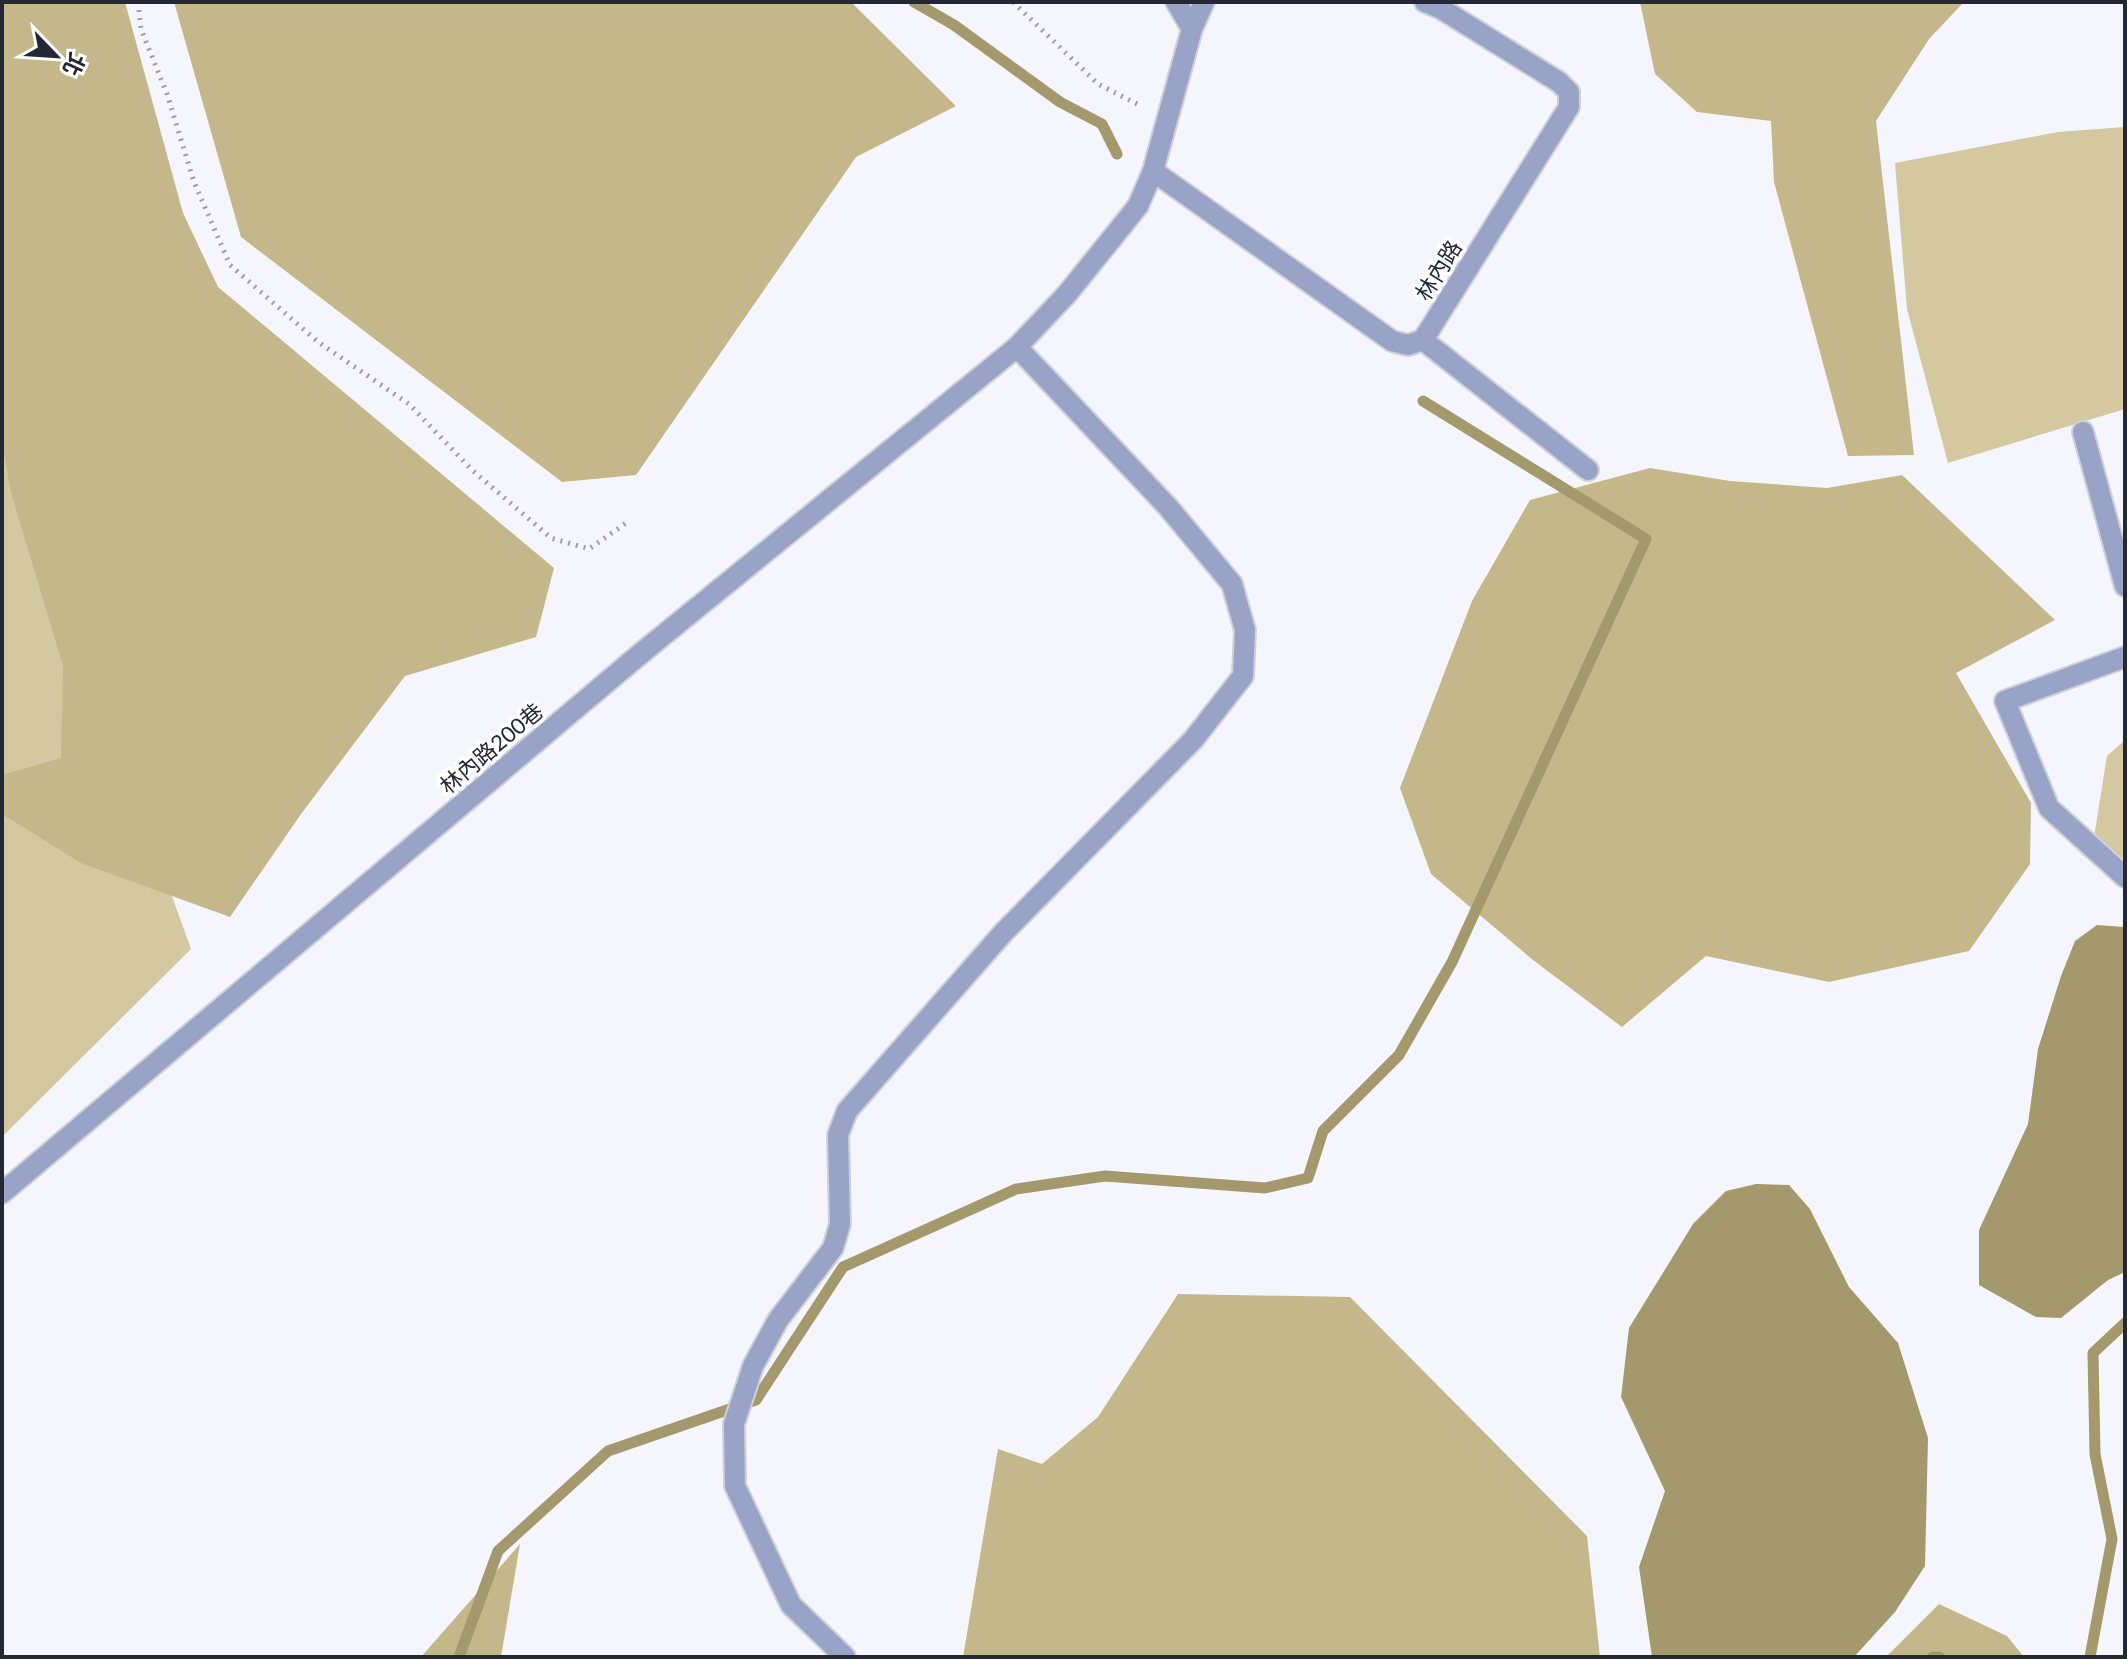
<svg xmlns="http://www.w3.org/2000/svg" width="2127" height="1659" font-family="Lato,'Noto Sans TC',sans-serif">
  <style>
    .green { fill: #d3c8a0 }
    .forest { fill: #c4b88a }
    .water { fill: #a4996c }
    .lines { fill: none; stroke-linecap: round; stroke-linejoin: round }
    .stream { stroke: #a4996c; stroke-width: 11 }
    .minor-casing { stroke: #cfd1d9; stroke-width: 24 }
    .path { stroke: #9c9ea8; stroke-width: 5; stroke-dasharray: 2 6; stroke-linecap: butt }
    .minor { stroke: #99a2c7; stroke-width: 20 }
    .labels { text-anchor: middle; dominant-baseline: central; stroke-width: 7; stroke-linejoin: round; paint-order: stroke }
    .street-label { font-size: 22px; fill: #242834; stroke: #fff }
  </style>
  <rect width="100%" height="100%" fill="#f5f6fd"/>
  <g class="green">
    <path d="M 2125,127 L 2125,409 L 1948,463 L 1907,309 L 1895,163 L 2058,132 Z"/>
    <path d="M 2,355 L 133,788 L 191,949 L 2,1137 Z"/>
    <path d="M 2125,740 L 2125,860 L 2094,837 L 2107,756 Z"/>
  </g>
  <g class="forest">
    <path d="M 2,2 L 125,2 L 183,213 L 218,287 L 554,568 L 536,637 L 405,676 L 301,814 L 230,917 L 81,863 L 2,814 L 2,775 L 61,758 L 63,666 L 11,493 L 2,441 Z"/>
    <path d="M 174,2 L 851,2 L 956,106 L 856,157 L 636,475 L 562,482 L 241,237 Z"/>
    <path d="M 1640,2 L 1964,2 L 1929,39 L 1876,121 L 1914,455 L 1848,456 L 1774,182 L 1771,121 L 1697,112 L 1655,74 Z"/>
    <path d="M 1650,468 L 1730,481 L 1827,488 L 1902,475 L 2055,620 L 1956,673 L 2031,803 L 2030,864 L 1969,951 L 1829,982 L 1706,956 L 1622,1027 L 1533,960 L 1431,874 L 1400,788 L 1472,601 L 1530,500 Z"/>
    <path d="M 1178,1294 L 1350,1297 L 1587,1536 L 1600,1657 L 963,1657 L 998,1449 L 1042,1464 L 1098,1417 Z"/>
    <path d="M 520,1544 L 501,1657 L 421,1657 Z"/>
    <path d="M 1939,1604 L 2007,1636 L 2024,1657 L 1886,1657 Z"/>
  </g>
  <g class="water">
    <path d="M 2097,925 L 2125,927 L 2125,1272 L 2108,1280 L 2061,1318 L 2036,1317 L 1979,1285 L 1979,1230 L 2028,1124 L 2038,1049 L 2061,976 L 2075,941 Z"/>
    <path d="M 1756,1184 L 1789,1185 L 1810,1209 L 1849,1287 L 1898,1343 L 1928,1438 L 1925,1566 L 1895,1612 L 1854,1657 L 1652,1657 L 1639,1567 L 1665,1491 L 1621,1397 L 1629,1328 L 1693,1224 L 1726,1191 Z"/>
  </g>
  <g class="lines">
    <g class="stream">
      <path d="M 914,2 L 954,25 L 1060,102 L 1102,124 L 1117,154"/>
      <path d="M 459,1657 L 498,1551 L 608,1451 L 756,1400 L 843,1267 L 1016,1189 L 1105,1176 L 1265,1188 L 1308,1178 L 1323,1131 L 1399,1055 L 1452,962 L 1646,539 L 1423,401"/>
      <path d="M 1933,1657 L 1939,1657"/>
      <path d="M 2090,1657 L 2112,1539 L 2095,1454 L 2093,1353 L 2125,1323"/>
    </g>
    <g class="minor-casing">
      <g id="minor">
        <path d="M 1176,2 L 1192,29"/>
        <path d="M 1153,171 L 1392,341 L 1408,345 L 1423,340 L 1569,107 L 1569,92 L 1559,82 L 1440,8 L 1425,2"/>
        <path d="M 1423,340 L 1588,470"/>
        <path d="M 2083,432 L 2125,586"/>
        <path d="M 2125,657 L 2005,701 L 2049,808 L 2125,877"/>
        <path d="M 2,1193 L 639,655 L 1017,347 L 1067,294 L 1138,206 L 1153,171 L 1192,29 L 1204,2"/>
        <path d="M 845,1657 L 791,1605 L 735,1486 L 734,1424 L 753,1366 L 778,1320 L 833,1248 L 840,1224 L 838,1135 L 847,1111 L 1003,933 L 1193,740 L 1243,676 L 1245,630 L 1232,584 L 1168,507 L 1017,347"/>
      </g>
    </g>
    <g class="path">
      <path d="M 138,2 L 141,29 L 167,94 L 194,182 L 230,265 L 318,342 L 409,404 L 472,470 L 551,538 L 589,549 L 629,521"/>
      <path d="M 1013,2 L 1098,84 L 1141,106"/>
    </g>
    <use href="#minor" class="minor"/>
  </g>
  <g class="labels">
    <g class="street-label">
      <text transform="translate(1438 270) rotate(-58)">林內路</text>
      <text transform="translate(491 748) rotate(-40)">林內路200巷</text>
    </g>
  </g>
  <rect width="2127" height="1659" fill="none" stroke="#242834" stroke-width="8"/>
  <g transform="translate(56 56) rotate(115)" stroke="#ffffff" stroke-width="6" paint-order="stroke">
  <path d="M0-6L14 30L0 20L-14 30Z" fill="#242834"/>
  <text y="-12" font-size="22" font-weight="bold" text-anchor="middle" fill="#242834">北</text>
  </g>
</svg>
